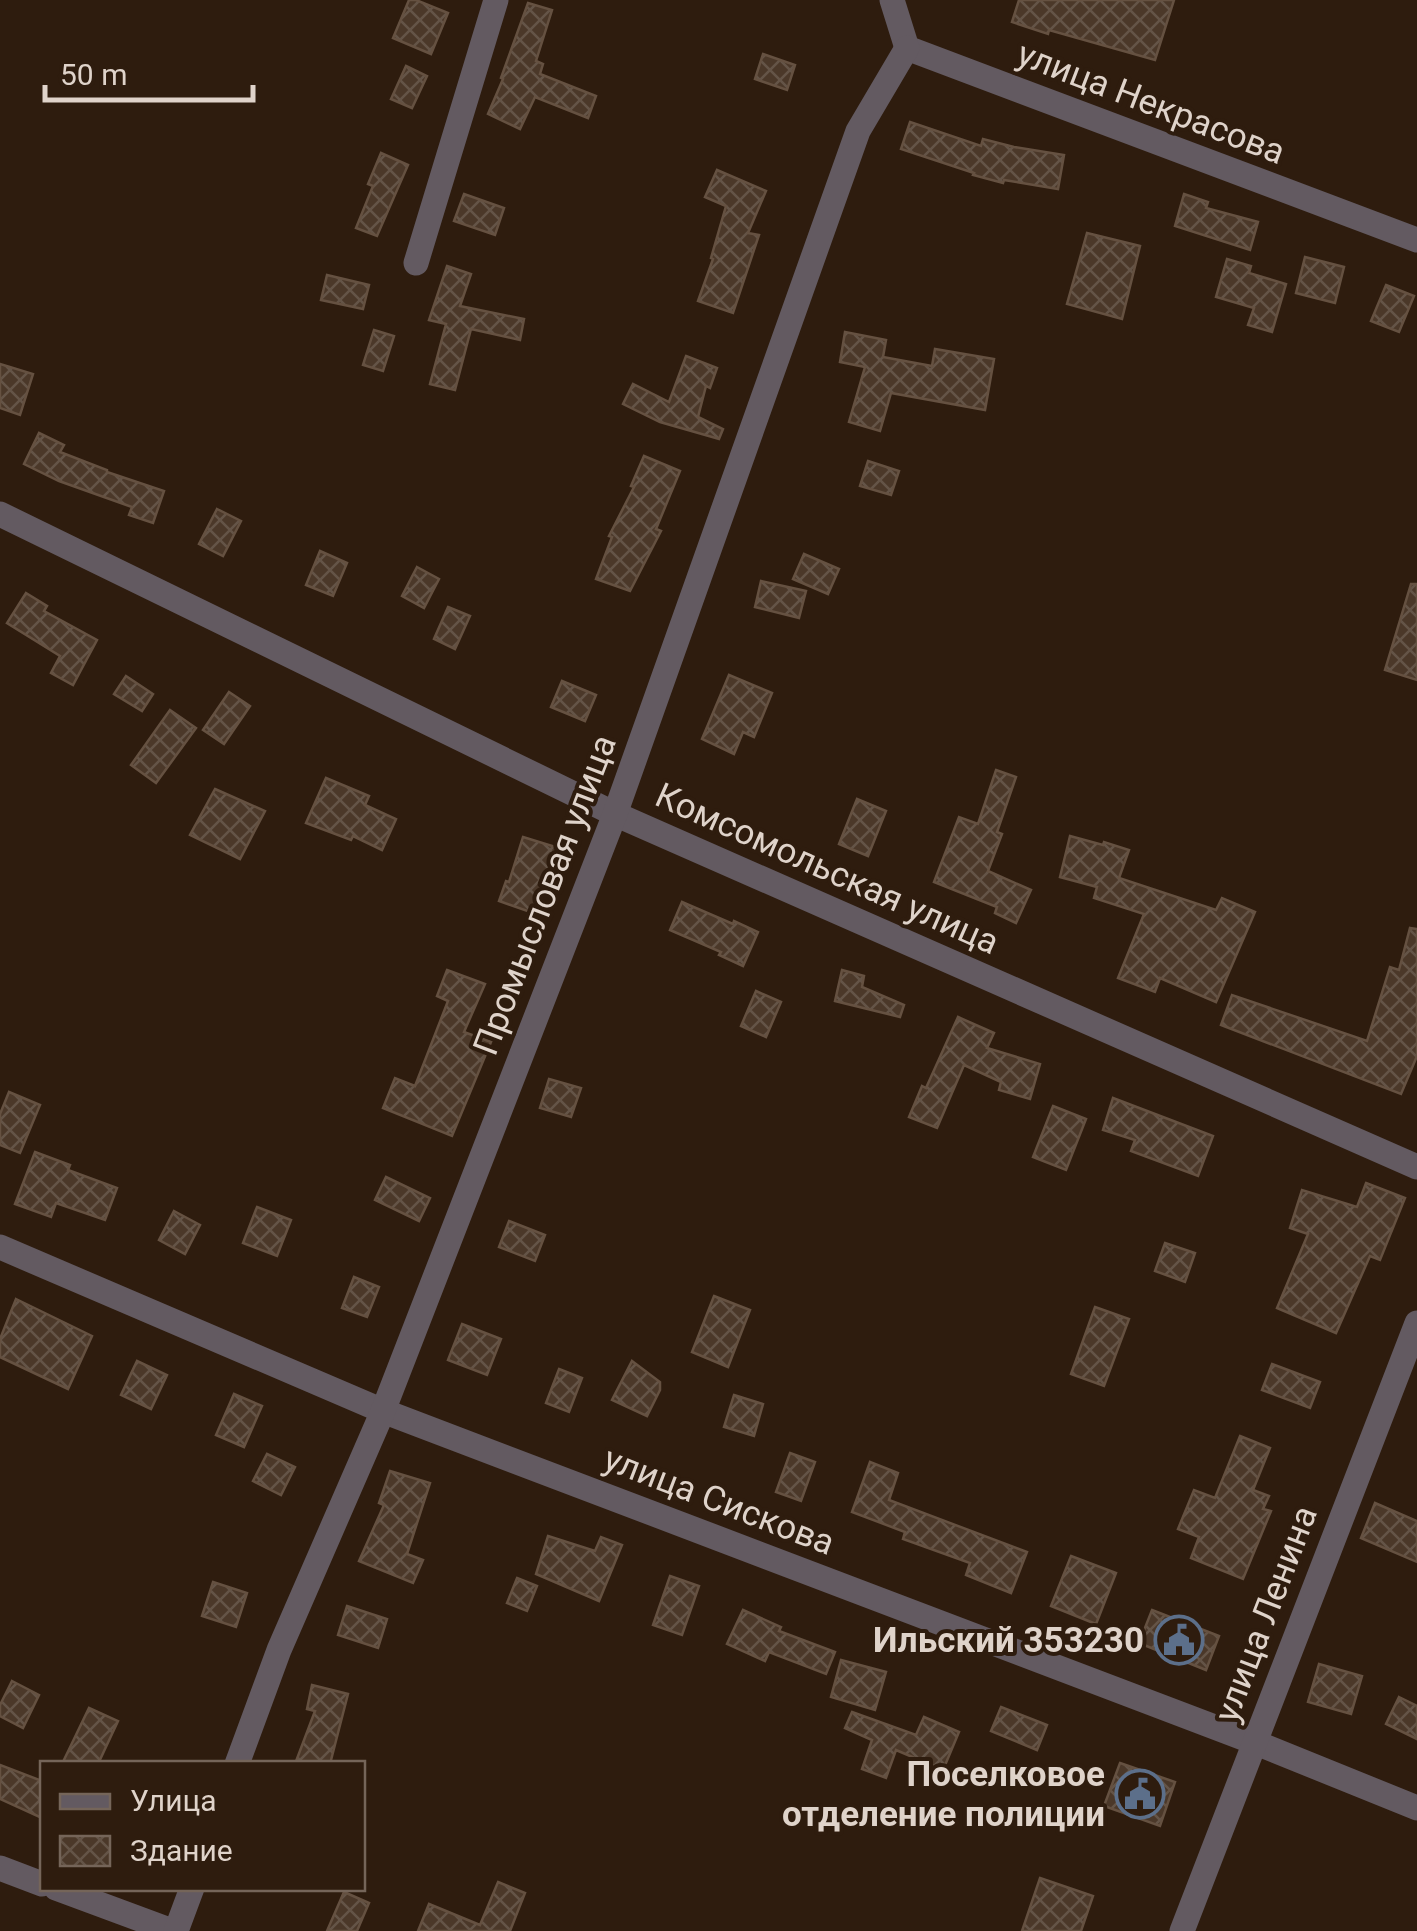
<svg xmlns="http://www.w3.org/2000/svg" width="1417" height="1931" font-family="Roboto,sans-serif">
  <style>
    .building { fill: url(#building-cross-hatch); stroke: #655141; stroke-width: 2.5 }
    .lines { fill: none; stroke-linecap: round; stroke-linejoin: round }
    .minor { stroke: #635a61; stroke-width: 25 }
    .tertiary { stroke: #635a61; stroke-width: 25 }
    .labels { text-anchor: middle; dominant-baseline: central; stroke-width: 8; stroke-linejoin: round; paint-order: stroke }
    .street-label { font-size: 35px; fill: #dfd3ca; stroke: #2e1c0e }
    .poi-label { font-size: 35px; font-weight: bold; fill: #dfd3ca; stroke: #2e1c0e; text-anchor: end }
  </style>
  <defs>
    <pattern id="building-cross-hatch" width="8" height="8" patternUnits="userSpaceOnUse" patternTransform="scale(2.5)"><rect width="8" height="8" fill="#4b3829"/><path d="M0 0l8 8M0 8l8-8" fill="none" stroke="#645447"/></pattern>
  </defs>
  <rect width="100%" height="100%" fill="#2e1c0e"/>
  <g class="building">
    <path d="M 409,0 L 416,0 L 448,13 L 431,54 L 393,38 Z"/>
    <path d="M 1019,0 L 1174,0 L 1155,60 L 1049,30 L 1048,34 L 1012,22 Z"/>
    <path d="M 528,3 L 552,10 L 536,61 L 543,64 L 540,74 L 596,96 L 588,118 L 535,97 L 520,129 L 488,114 L 503,79 L 501,78 Z"/>
    <path d="M 763,54 L 795,65 L 787,90 L 755,79 Z"/>
    <path d="M 406,66 L 427,76 L 412,108 L 391,99 Z"/>
    <path d="M 910,122 L 981,146 L 983,139 L 1014,147 L 1064,155 L 1058,189 L 1004,180 L 1003,183 L 973,175 L 974,173 L 901,149 Z"/>
    <path d="M 381,153 L 408,165 L 377,236 L 356,228 L 373,186 L 368,184 Z"/>
    <path d="M 717,170 L 766,191 L 748,233 L 759,235 L 733,313 L 698,301 L 713,259 L 711,258 L 726,206 L 705,197 Z"/>
    <path d="M 464,194 L 504,208 L 495,235 L 454,221 Z"/>
    <path d="M 1184,194 L 1208,202 L 1206,208 L 1258,222 L 1250,250 L 1175,226 Z"/>
    <path d="M 1087,233 L 1140,246 L 1122,319 L 1067,304 Z"/>
    <path d="M 1305,257 L 1344,267 L 1335,303 L 1296,293 Z"/>
    <path d="M 1227,259 L 1251,266 L 1249,273 L 1286,284 L 1272,332 L 1248,325 L 1254,308 L 1216,297 Z"/>
    <path d="M 447,266 L 471,274 L 460,306 L 524,319 L 520,340 L 471,329 L 455,390 L 430,384 L 446,324 L 429,320 Z"/>
    <path d="M 327,275 L 369,285 L 363,309 L 321,300 Z"/>
    <path d="M 1386,285 L 1414,296 L 1399,332 L 1371,321 Z"/>
    <path d="M 374,330 L 394,336 L 383,371 L 363,365 Z"/>
    <path d="M 845,332 L 886,340 L 883,357 L 932,366 L 935,349 L 994,359 L 985,410 L 891,393 L 880,431 L 849,422 L 865,367 L 840,362 Z"/>
    <path d="M 686,356 L 717,368 L 710,388 L 706,386 L 698,417 L 723,429 L 719,439 L 660,422 L 623,404 L 633,384 L 669,402 Z"/>
    <path d="M 0,364 L 33,374 L 20,415 L 0,408 Z"/>
    <path d="M 39,433 L 64,445 L 60,452 L 107,470 L 107,472 L 164,491 L 153,523 L 129,515 L 132,507 L 59,481 L 24,464 Z"/>
    <path d="M 644,456 L 680,471 L 656,529 L 661,531 L 630,591 L 596,579 L 612,537 L 609,536 L 634,487 L 631,486 Z"/>
    <path d="M 868,461 L 899,471 L 891,495 L 860,486 Z"/>
    <path d="M 217,509 L 241,521 L 223,556 L 199,544 Z"/>
    <path d="M 320,551 L 347,563 L 333,596 L 306,585 Z"/>
    <path d="M 804,554 L 839,569 L 828,594 L 793,579 Z"/>
    <path d="M 417,567 L 439,579 L 424,608 L 402,596 Z"/>
    <path d="M 761,581 L 806,591 L 799,618 L 755,607 Z"/>
    <path d="M 1411,584 L 1417,584 L 1417,680 L 1385,670 Z"/>
    <path d="M 26,593 L 47,606 L 44,611 L 97,640 L 73,685 L 51,673 L 60,656 L 7,623 Z"/>
    <path d="M 448,607 L 470,616 L 455,649 L 434,639 Z"/>
    <path d="M 729,675 L 772,693 L 754,737 L 743,732 L 734,754 L 702,739 Z"/>
    <path d="M 126,676 L 153,694 L 142,711 L 114,694 Z"/>
    <path d="M 562,681 L 596,695 L 585,721 L 551,707 Z"/>
    <path d="M 229,692 L 250,706 L 224,744 L 203,730 Z"/>
    <path d="M 170,710 L 196,728 L 156,783 L 131,765 Z"/>
    <path d="M 996,770 L 1016,777 L 997,832 L 1002,834 L 988,871 L 1031,890 L 1016,923 L 995,913 L 997,907 L 934,882 L 959,817 L 978,824 Z"/>
    <path d="M 326,778 L 369,796 L 365,805 L 396,819 L 382,850 L 353,836 L 351,840 L 306,823 Z"/>
    <path d="M 215,789 L 265,811 L 240,859 L 190,835 Z"/>
    <path d="M 857,799 L 886,811 L 868,856 L 839,844 Z"/>
    <path d="M 1070,836 L 1103,845 L 1104,842 L 1129,850 L 1119,878 L 1216,910 L 1222,898 L 1255,912 L 1216,1002 L 1160,978 L 1155,992 L 1118,978 L 1144,914 L 1094,898 L 1097,887 L 1060,877 Z"/>
    <path d="M 523,837 L 559,848 L 552,869 L 549,868 L 533,913 L 499,901 L 506,881 L 509,882 Z"/>
    <path d="M 682,902 L 733,924 L 734,921 L 758,932 L 743,966 L 719,955 L 721,952 L 670,930 Z"/>
    <path d="M 1410,928 L 1417,929 L 1417,1056 L 1401,1094 L 1221,1025 L 1232,995 L 1367,1041 L 1390,967 L 1399,970 Z"/>
    <path d="M 447,970 L 485,984 L 464,1032 L 491,1042 L 452,1136 L 383,1108 L 395,1078 L 415,1086 L 448,1001 L 437,996 Z"/>
    <path d="M 842,970 L 864,976 L 862,987 L 904,1005 L 900,1017 L 835,1001 Z"/>
    <path d="M 756,991 L 781,1002 L 766,1037 L 741,1026 Z"/>
    <path d="M 958,1017 L 994,1033 L 987,1048 L 1040,1064 L 1030,1099 L 999,1090 L 1001,1082 L 964,1065 L 937,1128 L 909,1117 L 922,1086 L 926,1088 Z"/>
    <path d="M 549,1079 L 581,1088 L 571,1117 L 540,1108 Z"/>
    <path d="M 9,1092 L 40,1105 L 20,1153 L 0,1145 L 0,1114 Z"/>
    <path d="M 1113,1098 L 1213,1136 L 1198,1176 L 1131,1151 L 1135,1140 L 1103,1130 Z"/>
    <path d="M 1053,1106 L 1086,1119 L 1066,1170 L 1033,1157 Z"/>
    <path d="M 35,1152 L 70,1165 L 68,1170 L 117,1188 L 105,1220 L 56,1203 L 51,1217 L 15,1204 Z"/>
    <path d="M 386,1177 L 430,1198 L 419,1221 L 375,1200 Z"/>
    <path d="M 1366,1183 L 1405,1198 L 1380,1260 L 1370,1256 L 1336,1333 L 1277,1308 L 1308,1234 L 1290,1228 L 1302,1190 L 1357,1207 Z"/>
    <path d="M 257,1207 L 291,1220 L 277,1256 L 243,1243 Z"/>
    <path d="M 174,1211 L 200,1225 L 185,1254 L 159,1240 Z"/>
    <path d="M 509,1221 L 545,1235 L 535,1261 L 499,1247 Z"/>
    <path d="M 1165,1243 L 1195,1253 L 1185,1282 L 1155,1271 Z"/>
    <path d="M 354,1277 L 379,1287 L 367,1317 L 342,1308 Z"/>
    <path d="M 714,1296 L 750,1310 L 728,1367 L 692,1352 Z"/>
    <path d="M 16,1299 L 92,1336 L 68,1389 L 0,1357 L 0,1339 Z"/>
    <path d="M 1095,1307 L 1129,1319 L 1104,1386 L 1071,1374 Z"/>
    <path d="M 462,1324 L 501,1339 L 487,1375 L 448,1360 Z"/>
    <path d="M 137,1361 L 167,1375 L 151,1409 L 121,1395 Z"/>
    <path d="M 632,1361 L 660,1382 L 660,1390 L 647,1416 L 612,1400 Z"/>
    <path d="M 1272,1364 L 1320,1382 L 1310,1408 L 1262,1390 Z"/>
    <path d="M 559,1369 L 582,1378 L 569,1412 L 546,1403 Z"/>
    <path d="M 234,1394 L 262,1406 L 244,1447 L 216,1435 Z"/>
    <path d="M 734,1395 L 763,1404 L 754,1436 L 724,1427 Z"/>
    <path d="M 1240,1436 L 1270,1448 L 1253,1490 L 1269,1496 L 1263,1509 L 1271,1511 L 1243,1579 L 1191,1558 L 1199,1537 L 1178,1529 L 1194,1490 L 1215,1498 Z"/>
    <path d="M 790,1453 L 815,1462 L 801,1501 L 776,1492 Z"/>
    <path d="M 267,1454 L 295,1467 L 281,1495 L 253,1481 Z"/>
    <path d="M 870,1462 L 898,1473 L 889,1500 L 1027,1552 L 1011,1593 L 966,1575 L 970,1563 L 903,1539 L 905,1532 L 852,1512 Z"/>
    <path d="M 390,1471 L 430,1483 L 407,1554 L 423,1560 L 413,1583 L 359,1561 L 384,1505 L 379,1503 Z"/>
    <path d="M 1375,1503 L 1417,1521 L 1417,1562 L 1361,1538 Z"/>
    <path d="M 548,1536 L 595,1551 L 601,1537 L 622,1545 L 599,1601 L 536,1574 Z"/>
    <path d="M 1071,1556 L 1116,1573 L 1096,1624 L 1051,1606 Z"/>
    <path d="M 670,1576 L 699,1586 L 682,1635 L 653,1625 Z"/>
    <path d="M 517,1578 L 537,1586 L 527,1611 L 507,1603 Z"/>
    <path d="M 213,1582 L 247,1593 L 236,1627 L 202,1616 Z"/>
    <path d="M 347,1606 L 387,1619 L 378,1648 L 338,1635 Z"/>
    <path d="M 743,1610 L 781,1627 L 779,1631 L 835,1652 L 826,1674 L 769,1652 L 765,1661 L 727,1644 Z"/>
    <path d="M 1152,1610 L 1219,1636 L 1206,1670 L 1139,1643 Z"/>
    <path d="M 841,1660 L 886,1672 L 875,1710 L 831,1697 Z"/>
    <path d="M 1319,1664 L 1362,1676 L 1351,1714 L 1308,1702 Z"/>
    <path d="M 12,1681 L 39,1695 L 23,1728 L 0,1716 L 0,1705 Z"/>
    <path d="M 312,1685 L 348,1694 L 330,1764 L 295,1764 L 315,1711 L 307,1709 Z"/>
    <path d="M 1399,1697 L 1417,1706 L 1417,1739 L 1386,1724 Z"/>
    <path d="M 1001,1707 L 1047,1725 L 1037,1750 L 991,1731 Z"/>
    <path d="M 89,1708 L 118,1721 L 98,1764 L 62,1764 Z"/>
    <path d="M 852,1712 L 916,1735 L 924,1717 L 959,1732 L 943,1770 L 896,1750 L 886,1778 L 862,1769 L 872,1740 L 845,1728 Z"/>
    <path d="M 1120,1763 L 1175,1782 L 1160,1826 L 1104,1806 Z"/>
    <path d="M 0,1765 L 42,1781 L 42,1818 L 0,1799 Z"/>
    <path d="M 1040,1878 L 1093,1896 L 1081,1931 L 1022,1931 Z"/>
    <path d="M 498,1882 L 525,1893 L 510,1931 L 418,1931 L 429,1904 L 480,1925 Z"/>
    <path d="M 344,1892 L 369,1903 L 357,1931 L 327,1931 Z"/>
  </g>
  <g class="lines">
    <g class="minor">
      <path d="M 892,0 L 907,48 L 1417,240"/>
      <path d="M 416,263 L 496,0"/>
      <path d="M 0,514 L 615,814 L 1417,1167"/>
      <path d="M 0,1247 L 383,1411 L 1254,1742 L 1417,1808"/>
      <path d="M 237,1764 L 279,1650 L 383,1411 L 615,814 L 858,131 L 907,48"/>
      <path d="M 0,1868 L 42,1884"/>
      <path d="M 56,1888 L 172,1931"/>
      <path d="M 176,1931 L 192,1888"/>
    </g>
    <path class="tertiary" d="M 1182,1931 L 1417,1323"/>
  </g>
  <defs>
    <g id="civic-ring" transform="scale(2.5)"><circle r="9.5" fill="#2e1c0e" stroke="#5c6f8a" stroke-width="1.5"/><path d="M-.6-6.5H3V-4.5H.6V-3L4-1V1h2V6H-6V1h2V-1L-.6-3ZM-1.2 2.5V6h2.4V2.5Z" fill="#5c6f8a"/></g>
  </defs>
  <g fill-rule="evenodd">
    <use href="#civic-ring" x="1179" y="1640"/>
    <use href="#civic-ring" x="1140" y="1794"/>
  </g>
  <g class="labels">
    <g class="street-label">
      <text transform="translate(1151 103) rotate(21)">улица Некрасова</text>
      <text transform="translate(827 869) rotate(24)">Комсомольская улица</text>
      <text transform="translate(545 895) rotate(-69)">Промысловая улица</text>
      <text transform="translate(719 1501) rotate(21)">улица Сискова</text>
      <text transform="translate(1266 1614) rotate(-69)">улица Ленина</text>
    </g>
    <g class="poi-label">
      <text x="1144" y="1640">Ильский 353230</text>
      <text x="1105" y="1774">Поселковое<tspan x="1105" dy="40">отделение полиции</tspan></text>
    </g>
  </g>
  <rect x="40" y="1761" width="325" height="130" fill="#2e1c0e" stroke="#756559" stroke-width="2.5"/>
  <rect x="60" y="1794" width="50" height="15" fill="#635a61" stroke="#756559" stroke-width="2.5"/>
  <text x="130" y="1811" font-size="30" fill="#dfd3ca">Улица</text>
  <rect x="60" y="1836" width="50" height="30" fill="url(#building-cross-hatch)" stroke="#756559" stroke-width="2.5"/>
  <text x="130" y="1861" font-size="30" fill="#dfd3ca">Здание</text>
  <path d="M45 85v15h208v-15" fill="none" stroke="#dfd3ca" stroke-width="5"/>
  <text x="60" y="85" font-size="30" fill="#dfd3ca" stroke="#2e1c0e" stroke-width="8" paint-order="stroke">50 m</text>
</svg>
